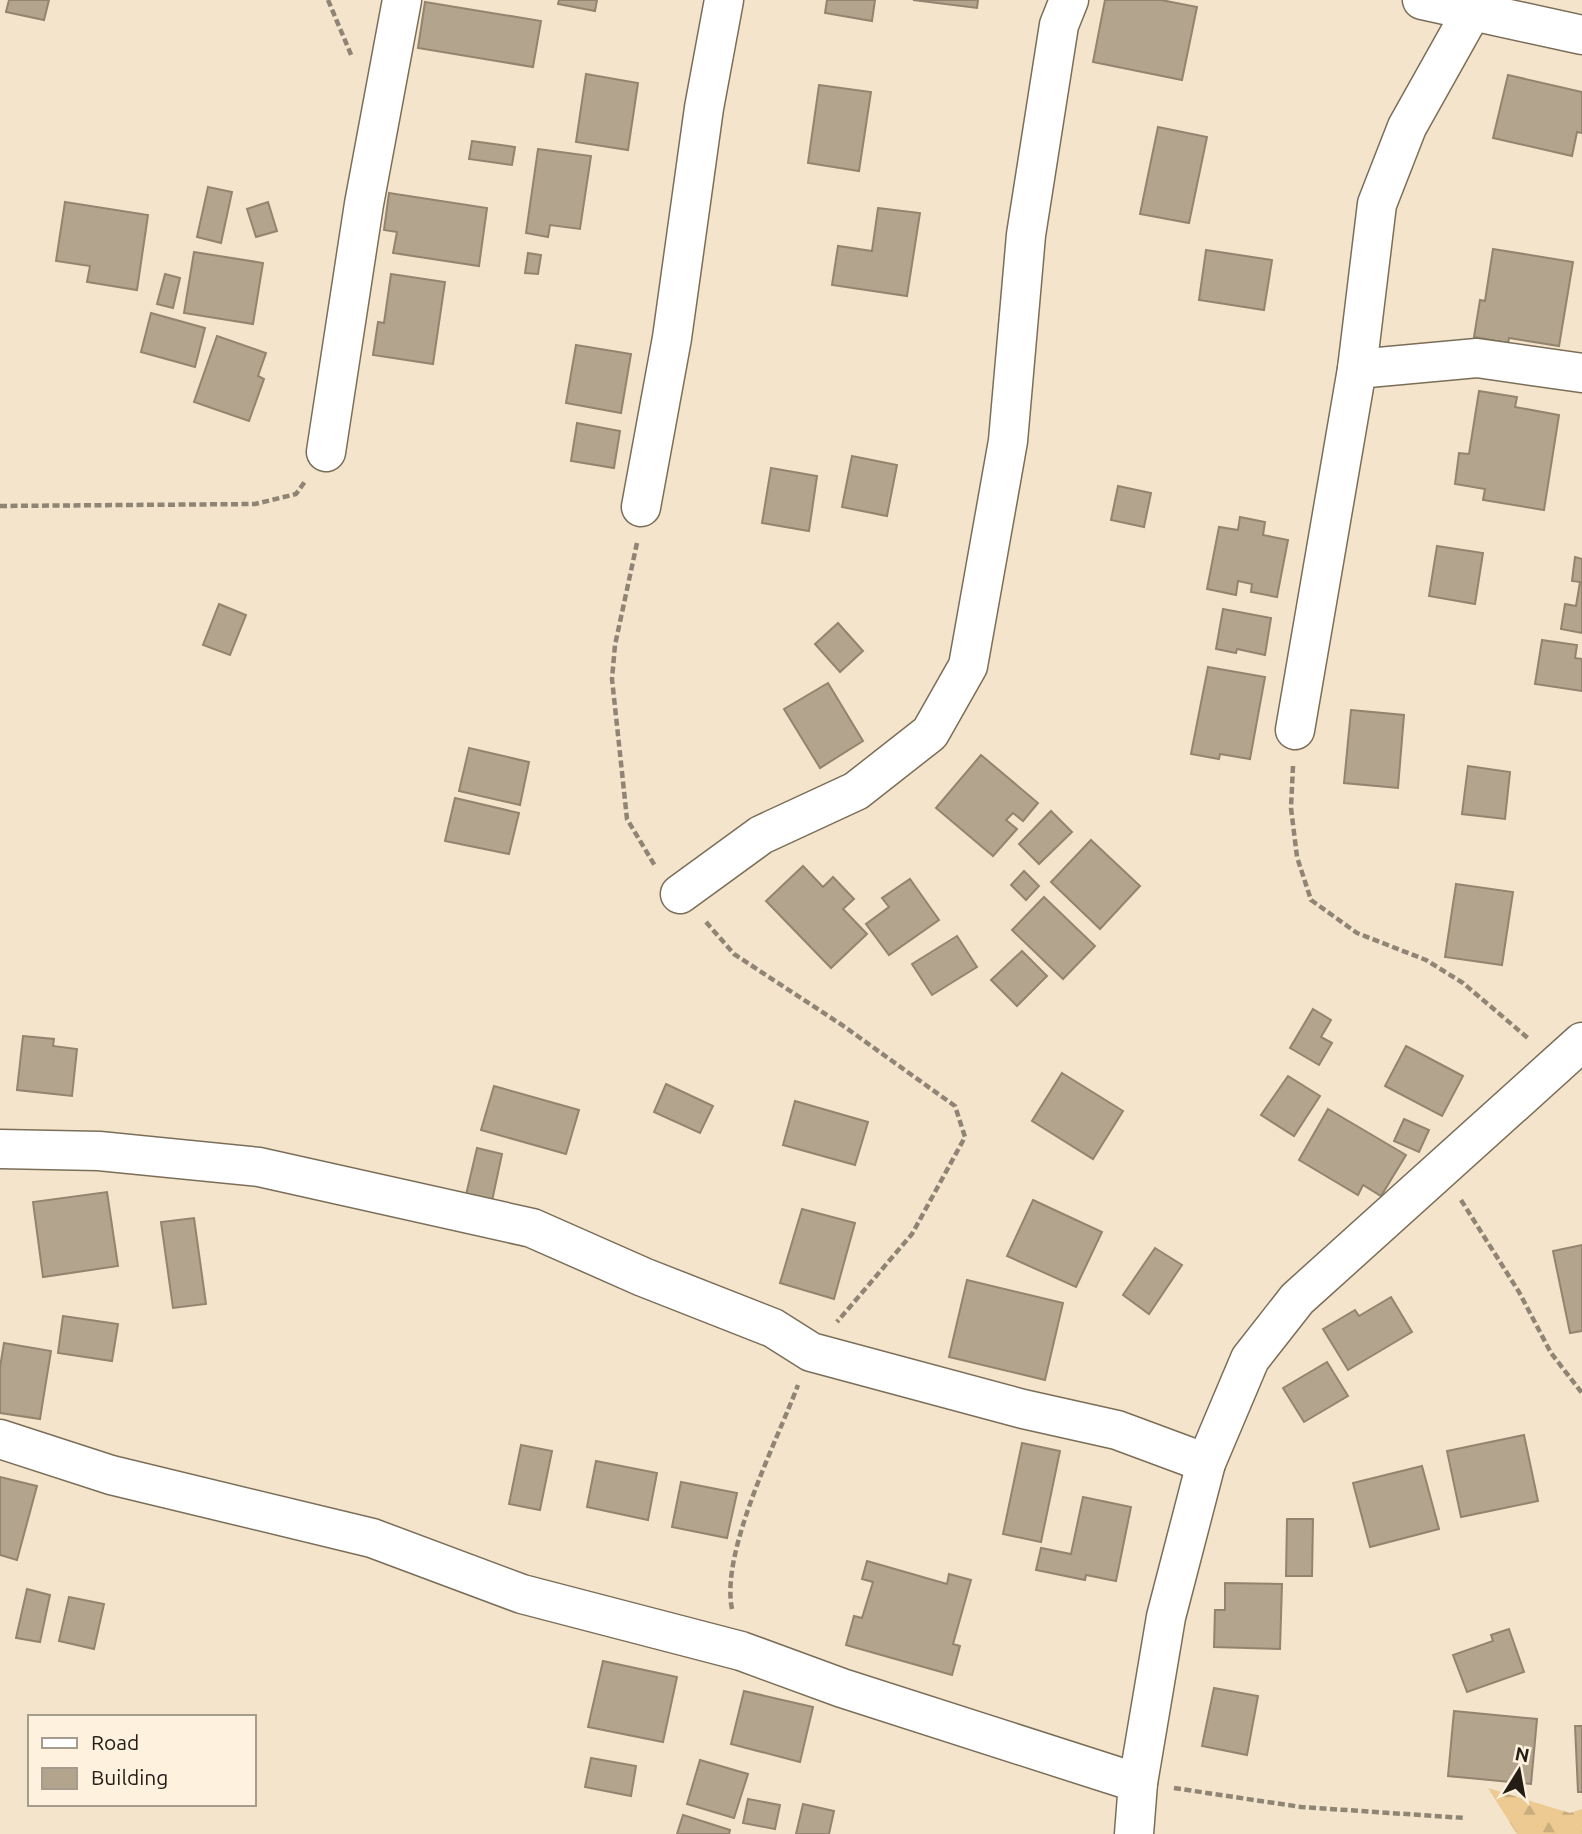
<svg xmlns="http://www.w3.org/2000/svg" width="1582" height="1834" font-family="Ubuntu,sans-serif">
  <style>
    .forest { fill: url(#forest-firs) }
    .building { fill: #b3a48d; stroke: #92846e; stroke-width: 2 }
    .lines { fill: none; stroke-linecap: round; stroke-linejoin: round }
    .minor-casing { stroke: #7b6e58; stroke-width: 41 }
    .path { stroke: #908574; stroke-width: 4.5; stroke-dasharray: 7 3.5; stroke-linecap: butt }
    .minor { stroke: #fff; stroke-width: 38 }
  </style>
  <defs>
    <pattern id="forest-firs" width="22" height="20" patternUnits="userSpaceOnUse" patternTransform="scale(1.75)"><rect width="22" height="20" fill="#ecca92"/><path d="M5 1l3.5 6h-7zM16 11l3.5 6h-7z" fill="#caad7d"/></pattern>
  </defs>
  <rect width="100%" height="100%" fill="#f3e4cb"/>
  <path class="forest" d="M 1488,1788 L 1570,1813 L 1582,1809 L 1582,1834 L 1517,1834 Z"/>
  <g class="building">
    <path d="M 9,0 L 49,0 L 44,20 L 6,12 Z"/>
    <path d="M 559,0 L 597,0 L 595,11 L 558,4 Z"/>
    <path d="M 827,0 L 875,0 L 872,21 L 825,13 Z"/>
    <path d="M 913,0 L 978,0 L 977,8 Z"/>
    <path d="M 1105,0 L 1161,0 L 1197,7 L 1182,80 L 1093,62 Z"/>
    <path d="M 425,2 L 541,21 L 533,67 L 418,48 Z"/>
    <path d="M 586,74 L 638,83 L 628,150 L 576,142 Z"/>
    <path d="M 1508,75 L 1582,92 L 1582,133 L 1577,132 L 1572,156 L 1493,138 Z"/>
    <path d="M 819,85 L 871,92 L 859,171 L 808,163 Z"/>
    <path d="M 1158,127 L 1207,137 L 1189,223 L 1140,214 Z"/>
    <path d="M 472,141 L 515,147 L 512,165 L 469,159 Z"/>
    <path d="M 538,149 L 591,156 L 580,229 L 550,225 L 548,237 L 526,233 Z"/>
    <path d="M 208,187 L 232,192 L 221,243 L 197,237 Z"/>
    <path d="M 389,193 L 487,208 L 479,266 L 393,253 L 397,232 L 384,230 Z"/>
    <path d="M 65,202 L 148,215 L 137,290 L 87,282 L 90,266 L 56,261 Z"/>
    <path d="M 268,202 L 277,231 L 256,237 L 247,209 Z"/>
    <path d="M 878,208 L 920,213 L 907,296 L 832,285 L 838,246 L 872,251 Z"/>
    <path d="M 1493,249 L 1573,262 L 1559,346 L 1509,338 L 1508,343 L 1474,337 L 1480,300 L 1485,301 Z"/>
    <path d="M 1206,250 L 1272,260 L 1264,310 L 1199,300 Z"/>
    <path d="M 194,252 L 263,263 L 253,324 L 184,313 Z"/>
    <path d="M 528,253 L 541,255 L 538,274 L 525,273 Z"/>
    <path d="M 165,274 L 180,278 L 173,308 L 157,304 Z"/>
    <path d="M 391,274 L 445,282 L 433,364 L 373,355 L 378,322 L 384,323 Z"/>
    <path d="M 151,313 L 205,328 L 195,367 L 141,352 Z"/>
    <path d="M 217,336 L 266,353 L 258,376 L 264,379 L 249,421 L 194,402 Z"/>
    <path d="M 576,345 L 631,354 L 621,413 L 566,403 Z"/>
    <path d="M 1479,391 L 1517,397 L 1515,407 L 1559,415 L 1544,510 L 1483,500 L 1485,489 L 1455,484 L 1459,453 L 1469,454 Z"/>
    <path d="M 577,423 L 620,431 L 614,468 L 571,461 Z"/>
    <path d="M 852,456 L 897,465 L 887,516 L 842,507 Z"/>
    <path d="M 771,468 L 817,476 L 809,531 L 762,523 Z"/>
    <path d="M 1118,486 L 1151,493 L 1144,527 L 1111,520 Z"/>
    <path d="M 1240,517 L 1265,522 L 1263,535 L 1288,540 L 1277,597 L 1251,592 L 1252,584 L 1238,581 L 1236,595 L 1207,589 L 1219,527 L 1238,530 Z"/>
    <path d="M 1437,546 L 1483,553 L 1475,604 L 1429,596 Z"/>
    <path d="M 1575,557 L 1582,559 L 1582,633 L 1561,629 L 1565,604 L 1576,606 L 1580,582 L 1572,581 Z"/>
    <path d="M 219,604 L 246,615 L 230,655 L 203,645 Z"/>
    <path d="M 1223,609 L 1271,618 L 1265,655 L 1237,649 L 1236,653 L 1216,649 Z"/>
    <path d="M 838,623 L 863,651 L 840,672 L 815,644 Z"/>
    <path d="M 1542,640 L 1577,645 L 1575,658 L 1582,659 L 1582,691 L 1535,684 Z"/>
    <path d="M 1208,667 L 1265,677 L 1250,759 L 1220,754 L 1219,759 L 1191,754 Z"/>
    <path d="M 828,683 L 863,741 L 820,768 L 784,709 Z"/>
    <path d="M 1351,710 L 1404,715 L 1398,788 L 1344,783 Z"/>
    <path d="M 469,748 L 529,762 L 520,805 L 459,791 Z"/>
    <path d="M 981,755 L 1038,803 L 1023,821 L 1013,813 L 1006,820 L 1017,829 L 993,856 L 936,808 Z"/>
    <path d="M 1468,766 L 1510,772 L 1505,819 L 1462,814 Z"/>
    <path d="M 455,798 L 519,813 L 509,854 L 445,841 Z"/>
    <path d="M 1051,811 L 1072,832 L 1039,864 L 1019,844 Z"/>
    <path d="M 1091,840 L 1140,886 L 1100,929 L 1051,882 Z"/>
    <path d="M 803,866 L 823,887 L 833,877 L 854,899 L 843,909 L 867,934 L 831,968 L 766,901 Z"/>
    <path d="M 1024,871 L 1039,886 L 1026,900 L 1011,885 Z"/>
    <path d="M 910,879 L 939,920 L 889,955 L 866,924 L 889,907 L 882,898 Z"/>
    <path d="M 1456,884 L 1513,892 L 1502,965 L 1445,957 Z"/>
    <path d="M 1044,897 L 1095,946 L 1063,979 L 1012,930 Z"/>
    <path d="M 957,936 L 977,967 L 932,995 L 912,964 Z"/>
    <path d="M 1022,951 L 1047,976 L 1017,1006 L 991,980 Z"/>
    <path d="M 1313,1009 L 1331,1020 L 1321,1037 L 1332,1043 L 1319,1065 L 1290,1048 Z"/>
    <path d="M 23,1036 L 54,1039 L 53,1046 L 77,1049 L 72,1096 L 17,1090 Z"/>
    <path d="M 1406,1046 L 1463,1076 L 1442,1116 L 1385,1086 Z"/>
    <path d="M 1062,1073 L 1123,1111 L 1093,1159 L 1032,1121 Z"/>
    <path d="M 1288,1076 L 1320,1096 L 1294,1136 L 1261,1115 Z"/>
    <path d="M 666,1084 L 713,1106 L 700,1133 L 654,1112 Z"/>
    <path d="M 494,1086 L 579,1110 L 566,1154 L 481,1130 Z"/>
    <path d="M 795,1101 L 868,1122 L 855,1165 L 783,1145 Z"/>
    <path d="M 1328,1109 L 1406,1155 L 1381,1196 L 1363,1185 L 1358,1195 L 1299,1160 Z"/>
    <path d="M 1404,1119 L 1429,1130 L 1419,1152 L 1394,1141 Z"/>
    <path d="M 477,1148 L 502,1154 L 492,1201 L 466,1195 Z"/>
    <path d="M 107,1192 L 118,1266 L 43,1277 L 33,1202 Z"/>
    <path d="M 1033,1200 L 1102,1232 L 1076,1287 L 1007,1256 Z"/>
    <path d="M 802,1209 L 855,1223 L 834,1299 L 780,1283 Z"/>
    <path d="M 194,1218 L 206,1304 L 173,1308 L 161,1222 Z"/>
    <path d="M 1582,1245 L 1582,1331 L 1570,1333 L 1553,1251 Z"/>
    <path d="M 1155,1248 L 1182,1265 L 1149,1314 L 1123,1295 Z"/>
    <path d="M 967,1280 L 1063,1303 L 1045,1380 L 949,1357 Z"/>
    <path d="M 1391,1297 L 1412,1332 L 1348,1370 L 1323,1329 L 1355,1310 L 1359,1316 Z"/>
    <path d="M 63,1316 L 118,1324 L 112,1361 L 58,1353 Z"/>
    <path d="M 4,1343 L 51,1351 L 40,1419 L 0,1413 L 0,1367 Z"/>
    <path d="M 1327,1362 L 1348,1396 L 1304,1422 L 1283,1388 Z"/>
    <path d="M 1524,1435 L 1538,1501 L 1461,1517 L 1447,1451 Z"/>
    <path d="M 1022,1443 L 1060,1451 L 1041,1542 L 1003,1534 Z"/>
    <path d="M 521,1445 L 552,1451 L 540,1510 L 509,1504 Z"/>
    <path d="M 596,1461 L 657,1473 L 648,1520 L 587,1507 Z"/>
    <path d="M 1422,1466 L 1439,1529 L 1370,1547 L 1353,1483 Z"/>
    <path d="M 0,1477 L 37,1486 L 17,1560 L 0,1555 Z"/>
    <path d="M 681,1482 L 737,1493 L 727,1538 L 672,1527 Z"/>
    <path d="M 1083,1497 L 1131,1507 L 1116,1581 L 1086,1575 L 1085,1580 L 1036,1570 L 1041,1548 L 1071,1554 Z"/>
    <path d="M 1287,1519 L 1313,1519 L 1312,1576 L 1286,1576 Z"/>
    <path d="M 867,1561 L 947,1584 L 949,1574 L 971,1580 L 953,1644 L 960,1646 L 952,1675 L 846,1645 L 854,1616 L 862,1618 L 873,1582 L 862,1579 Z"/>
    <path d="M 1225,1583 L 1282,1584 L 1280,1649 L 1214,1647 L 1215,1610 L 1225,1610 Z"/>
    <path d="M 27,1589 L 50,1595 L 40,1642 L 16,1638 Z"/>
    <path d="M 69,1597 L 104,1604 L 94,1649 L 59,1641 Z"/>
    <path d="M 1509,1629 L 1524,1672 L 1467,1692 L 1453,1655 L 1493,1641 L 1491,1635 Z"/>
    <path d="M 603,1661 L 677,1677 L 663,1742 L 588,1727 Z"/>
    <path d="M 1214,1688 L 1258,1696 L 1247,1755 L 1202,1746 Z"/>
    <path d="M 744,1691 L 813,1707 L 800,1762 L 731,1744 Z"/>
    <path d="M 1454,1711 L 1537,1719 L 1531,1784 L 1448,1776 Z"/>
    <path d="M 1575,1726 L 1582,1726 L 1582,1792 L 1578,1792 Z"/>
    <path d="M 591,1758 L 636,1766 L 631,1796 L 585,1787 Z"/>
    <path d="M 700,1760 L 748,1774 L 734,1818 L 687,1804 Z"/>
    <path d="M 748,1799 L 780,1805 L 775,1829 L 743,1823 Z"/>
    <path d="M 803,1804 L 834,1811 L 829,1834 L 796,1834 Z"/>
    <path d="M 683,1815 L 730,1830 L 729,1834 L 677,1834 Z"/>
  </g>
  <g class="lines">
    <g class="minor-casing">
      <g id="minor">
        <path d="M 1422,0 L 1582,35"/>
        <path d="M 1357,369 L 1477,358 L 1582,373"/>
        <path d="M 326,452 L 364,204 L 402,0"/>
        <path d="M 641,507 L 672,338 L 704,108 L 724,0"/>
        <path d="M 1295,730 L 1357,369 L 1377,204 L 1407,127 L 1472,11"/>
        <path d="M 680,894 L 761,835 L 856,791 L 930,733 L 968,666 L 1008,441 L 1026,235 L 1059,25 L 1069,0"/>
        <path d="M 0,1149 L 99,1151 L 259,1167 L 532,1228 L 643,1277 L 773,1328 L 811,1352 L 1023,1409 L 1117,1430 L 1206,1463"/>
        <path d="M 0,1439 L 111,1475 L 372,1538 L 522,1594 L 741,1651 L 842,1688 L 1138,1783"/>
        <path d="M 1134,1834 L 1138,1783 L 1166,1617 L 1206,1463 L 1250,1359 L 1297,1299 L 1582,1042"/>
      </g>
    </g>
    <g class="path">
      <path d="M 328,0 L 352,57"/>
      <path d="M 0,506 L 255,504 L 296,494 L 306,480"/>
      <path d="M 637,543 L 615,645 L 612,679 L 627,819 L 655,866"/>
      <path d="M 1293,766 L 1291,808 L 1297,857 L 1311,900 L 1357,933 L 1426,960 L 1463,983 L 1529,1039"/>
      <path d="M 706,922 L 734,954 L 842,1025 L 955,1106 L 965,1137 L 912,1234 L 837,1322"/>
      <path d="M 1461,1200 L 1519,1292 L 1551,1353 L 1582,1393"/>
      <path d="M 732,1609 C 720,1552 777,1441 798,1385"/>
      <path d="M 1174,1788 L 1301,1807 L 1465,1818"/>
    </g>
    <use href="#minor" class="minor"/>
  </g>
  <rect x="28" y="1715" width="228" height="91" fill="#fef1de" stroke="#a69c8e" stroke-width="2"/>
  <rect x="42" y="1738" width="35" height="10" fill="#ffffff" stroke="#a69c8e" stroke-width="2"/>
  <text x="91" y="1750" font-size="21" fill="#231d15">Road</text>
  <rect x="42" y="1768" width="35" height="21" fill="#b3a48d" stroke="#a69c8e" stroke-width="2"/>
  <text x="91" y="1785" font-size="21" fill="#231d15">Building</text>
  <g transform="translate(1519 1771) rotate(11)" stroke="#fef1de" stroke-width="5" paint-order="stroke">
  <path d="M0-5L12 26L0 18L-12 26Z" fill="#231d15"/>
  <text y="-10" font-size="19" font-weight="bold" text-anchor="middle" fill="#231d15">N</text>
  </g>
</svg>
